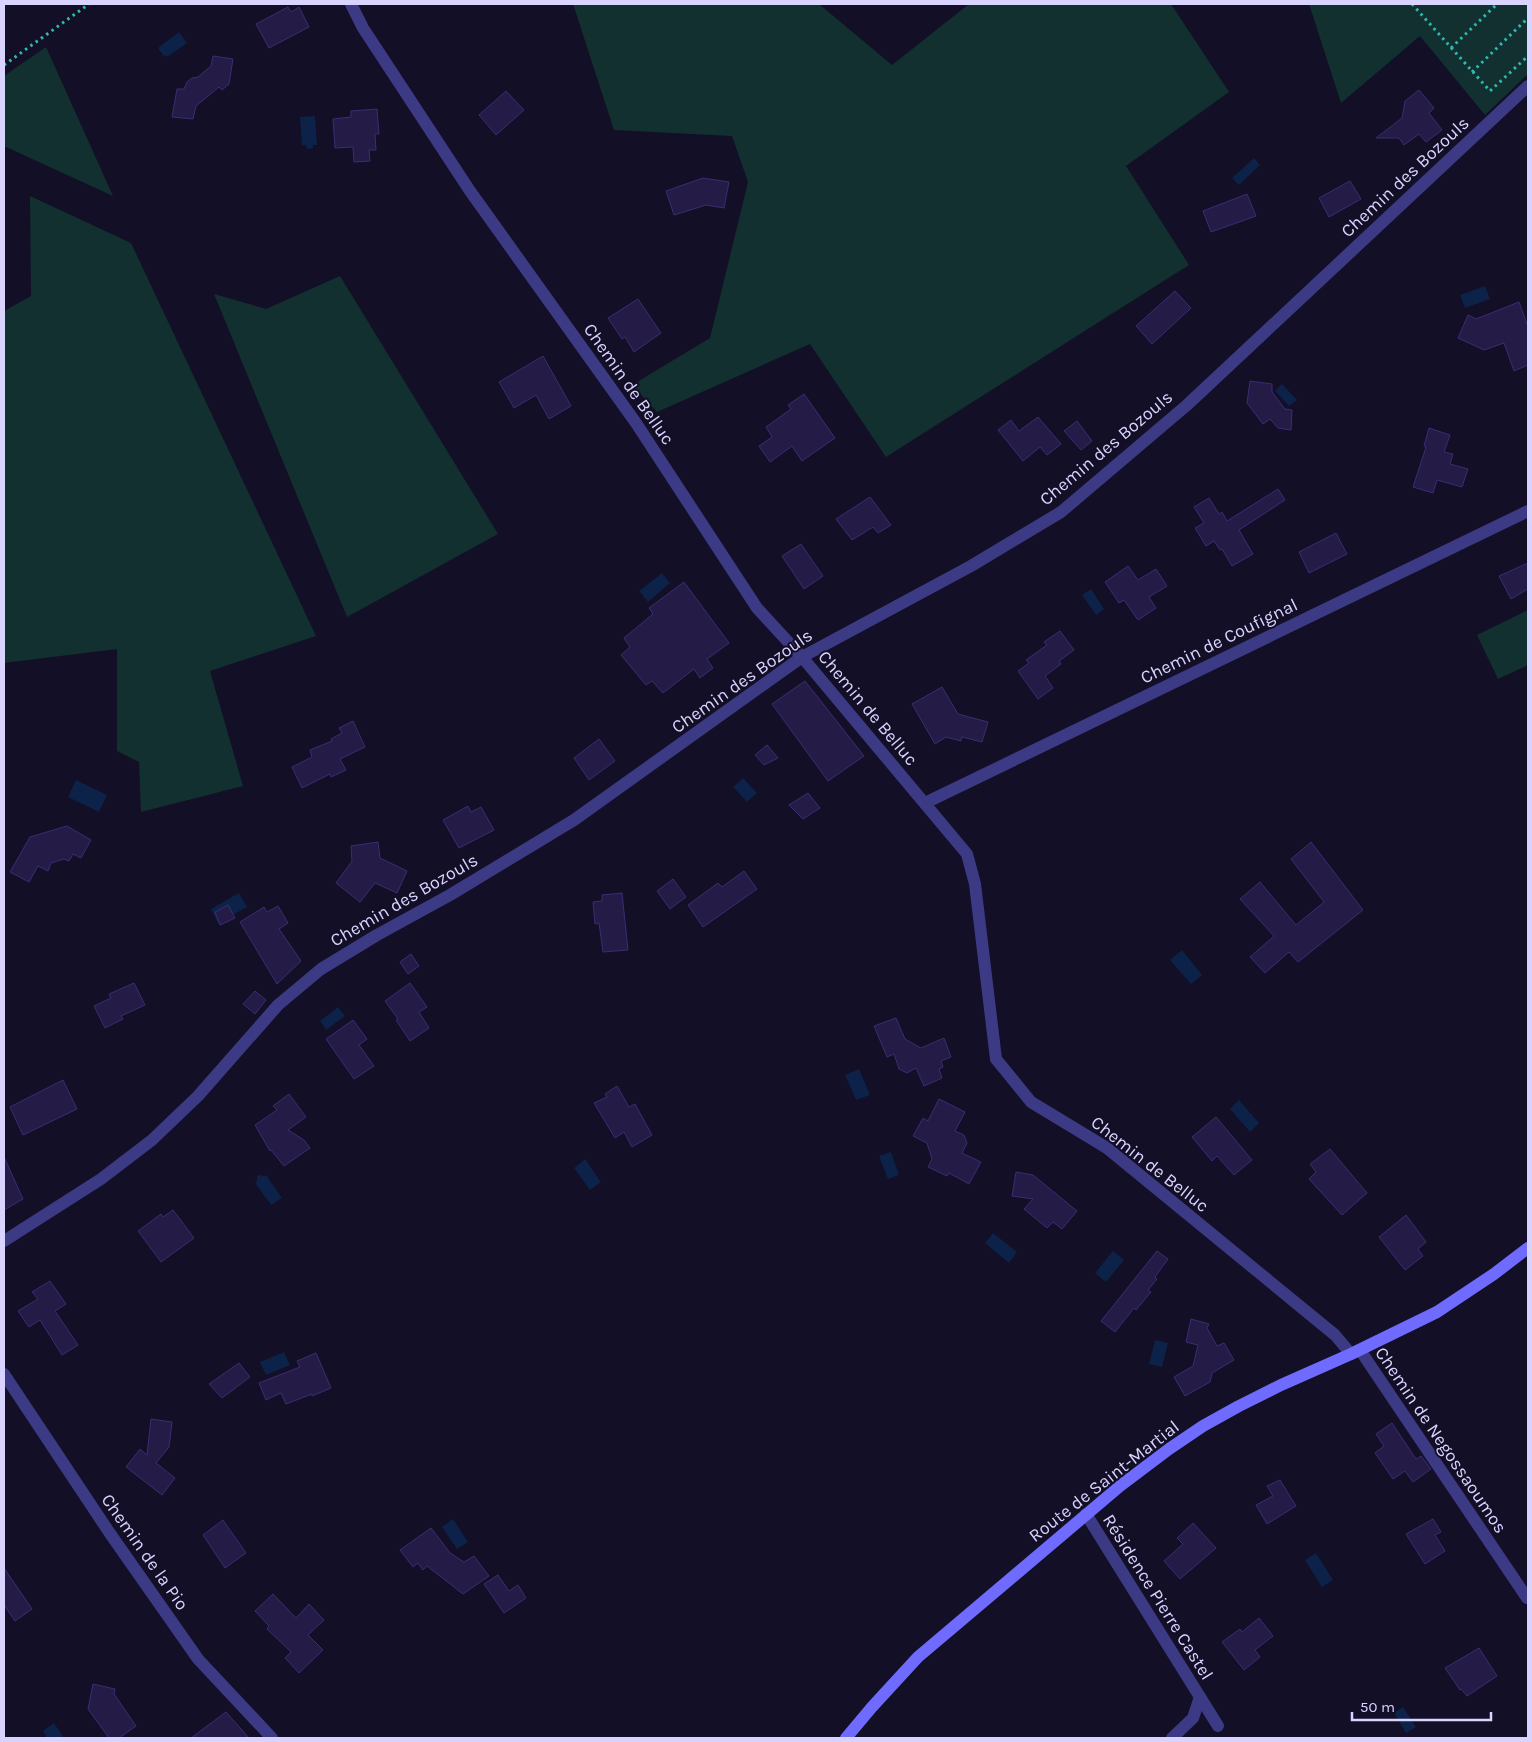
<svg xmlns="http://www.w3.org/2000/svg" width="1532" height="1742" font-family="Karla,sans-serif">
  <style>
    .green { fill: #12302f }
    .water { fill: #0c2248 }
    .building { fill: #241b47; stroke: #3b2d73 }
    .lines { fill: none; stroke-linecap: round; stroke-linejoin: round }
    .path { stroke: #2fb8b0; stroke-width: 3; stroke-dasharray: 2.5 4; stroke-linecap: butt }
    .minor { stroke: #3d3a85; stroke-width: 12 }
    .secondary { stroke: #6f6bff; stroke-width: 12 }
    .labels { text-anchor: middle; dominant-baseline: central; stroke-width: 4; stroke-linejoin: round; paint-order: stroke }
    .street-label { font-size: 18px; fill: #d9d4ff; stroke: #130f26 }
  </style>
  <rect width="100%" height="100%" fill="#130f26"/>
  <g class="green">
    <path d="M 573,4 L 819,4 L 892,65 L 969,4 L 1171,4 L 1229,92 L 1126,166 L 1189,265 L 886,457 L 810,344 L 657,412 L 632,385 L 710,338 L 748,182 L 732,136 L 614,130 Z"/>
    <path d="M 1309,4 L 1528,4 L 1528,74 L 1485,115 L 1420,36 L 1341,103 Z"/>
    <path d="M 46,47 L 113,196 L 4,146 L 4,76 Z"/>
    <path d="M 30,196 L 131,243 L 316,636 L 210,671 L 243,786 L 141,812 L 139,762 L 117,751 L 117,649 L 4,663 L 4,311 L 31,296 Z"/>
    <path d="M 340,276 L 498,534 L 347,617 L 214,294 L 266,309 Z"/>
    <path d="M 1528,610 L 1528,665 L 1498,679 L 1477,635 Z"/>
  </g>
  <g class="water">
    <path d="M 179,32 L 187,43 L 167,57 L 166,55 L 164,56 L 159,50 L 159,47 Z"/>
    <path d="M 315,116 L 317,145 L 313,145 L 313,148 L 307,149 L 306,145 L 302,146 L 300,117 Z"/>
    <path d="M 1254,158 L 1260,165 L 1239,185 L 1232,178 Z"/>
    <path d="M 1485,286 L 1490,299 L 1465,308 L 1460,295 Z"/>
    <path d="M 1282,384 L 1297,400 L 1289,406 L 1275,391 Z"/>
    <path d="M 662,573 L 670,583 L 648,602 L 639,591 Z"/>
    <path d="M 1091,589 L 1104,609 L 1096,615 L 1082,595 Z"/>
    <path d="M 743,778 L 757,793 L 747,802 L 733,787 Z"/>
    <path d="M 76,780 L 107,795 L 99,812 L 68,797 Z"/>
    <path d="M 239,893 L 247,907 L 218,923 L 211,909 Z"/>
    <path d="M 1182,950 L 1202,975 L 1191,984 L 1170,960 Z"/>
    <path d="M 338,1007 L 345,1016 L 326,1030 L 320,1021 Z"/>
    <path d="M 859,1069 L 870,1095 L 856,1100 L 845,1075 Z"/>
    <path d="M 1239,1100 L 1259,1123 L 1250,1132 L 1230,1109 Z"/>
    <path d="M 891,1152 L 899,1175 L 888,1179 L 879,1156 Z"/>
    <path d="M 585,1159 L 601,1182 L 590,1190 L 574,1168 Z"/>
    <path d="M 261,1175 L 264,1176 L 266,1175 L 282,1198 L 271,1205 L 255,1183 L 257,1181 L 257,1176 Z"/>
    <path d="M 993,1233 L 1017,1252 L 1009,1263 L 985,1243 Z"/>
    <path d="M 1113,1251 L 1124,1260 L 1106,1282 L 1095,1273 Z"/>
    <path d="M 1155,1340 L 1168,1343 L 1162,1367 L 1149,1364 Z"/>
    <path d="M 284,1352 L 290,1365 L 266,1375 L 260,1362 Z"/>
    <path d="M 453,1519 L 468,1542 L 457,1549 L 442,1527 Z"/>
    <path d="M 1316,1553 L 1333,1580 L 1322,1587 L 1305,1560 Z"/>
    <path d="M 1403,1707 L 1416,1727 L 1406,1733 L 1394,1713 Z"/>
    <path d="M 54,1723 L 64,1738 L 47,1738 L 43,1731 Z"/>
  </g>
  <g class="building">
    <path d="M 288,7 L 291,12 L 299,7 L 309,27 L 269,48 L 256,24 Z"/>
    <path d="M 213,56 L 233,59 L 229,84 L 222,90 L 219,87 L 196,106 L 193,119 L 172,117 L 177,89 L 184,89 L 187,82 L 192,78 L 198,77 L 211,66 Z"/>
    <path d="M 1419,90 L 1434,108 L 1429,113 L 1442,130 L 1426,142 L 1419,134 L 1404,145 L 1399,138 L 1376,138 L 1402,118 L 1405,101 Z"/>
    <path d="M 506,91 L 524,110 L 496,135 L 479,115 Z"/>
    <path d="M 377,109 L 379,134 L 375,134 L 376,150 L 369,150 L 370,161 L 354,162 L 353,147 L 335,148 L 333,119 L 351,117 L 351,111 Z"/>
    <path d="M 703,178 L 729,182 L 724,208 L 706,205 L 674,215 L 666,191 Z"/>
    <path d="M 1350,181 L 1361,199 L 1329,217 L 1319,198 Z"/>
    <path d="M 1247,194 L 1256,216 L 1211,232 L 1203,211 Z"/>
    <path d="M 1175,291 L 1191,308 L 1152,344 L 1136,326 Z"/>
    <path d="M 638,299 L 661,333 L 634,352 L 625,337 L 622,339 L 608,318 Z"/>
    <path d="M 1519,302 L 1528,327 L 1528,365 L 1514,371 L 1504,343 L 1484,350 L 1458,338 L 1468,315 L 1476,319 Z"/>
    <path d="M 543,356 L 571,406 L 549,419 L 536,395 L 514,408 L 499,382 Z"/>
    <path d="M 1250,381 L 1272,384 L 1272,392 L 1285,409 L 1292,410 L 1291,430 L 1278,428 L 1270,419 L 1263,424 L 1247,403 Z"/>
    <path d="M 804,394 L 835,438 L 802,461 L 792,446 L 770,462 L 759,446 L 772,437 L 766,427 L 791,409 L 788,405 Z"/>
    <path d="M 1038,417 L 1061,444 L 1047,455 L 1040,447 L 1023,461 L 998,430 L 1011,420 L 1019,431 Z"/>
    <path d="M 1077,421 L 1092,441 L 1081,450 L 1064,431 Z"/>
    <path d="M 1429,428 L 1450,435 L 1444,452 L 1453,454 L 1450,464 L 1468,469 L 1462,487 L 1437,480 L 1433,493 L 1413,487 L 1426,447 L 1424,446 Z"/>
    <path d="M 1278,489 L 1285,500 L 1239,530 L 1253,554 L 1232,566 L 1222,549 L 1220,550 L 1214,541 L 1206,546 L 1195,528 L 1204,523 L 1194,507 L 1209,498 L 1219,514 L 1222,512 L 1227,521 Z"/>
    <path d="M 870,497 L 891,525 L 878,533 L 873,527 L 852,540 L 836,519 Z"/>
    <path d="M 1336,533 L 1347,554 L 1309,573 L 1299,552 Z"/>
    <path d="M 801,544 L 823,576 L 804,589 L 782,556 Z"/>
    <path d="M 1528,563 L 1528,589 L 1511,599 L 1499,576 Z"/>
    <path d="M 1128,566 L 1138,580 L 1156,569 L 1167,586 L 1149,597 L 1156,608 L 1138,620 L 1124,600 L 1119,603 L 1105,582 Z"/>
    <path d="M 684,582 L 729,643 L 707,659 L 713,668 L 700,678 L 694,669 L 663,693 L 652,681 L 646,685 L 621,655 L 630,647 L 624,638 L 653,614 L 649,608 Z"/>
    <path d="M 1060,631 L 1074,650 L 1059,661 L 1061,664 L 1045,676 L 1053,688 L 1038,699 L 1018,671 L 1029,663 L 1026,660 L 1047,645 L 1044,642 Z"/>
    <path d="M 805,681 L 864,756 L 828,781 L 772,704 Z"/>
    <path d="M 942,687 L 958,714 L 988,722 L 982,742 L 962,737 L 961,741 L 946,737 L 935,744 L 912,704 Z"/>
    <path d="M 353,721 L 365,747 L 340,759 L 346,770 L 331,777 L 330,774 L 302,788 L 292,767 L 312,757 L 310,750 L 332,741 L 331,739 L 342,733 L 339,728 Z"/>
    <path d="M 599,739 L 615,761 L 589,780 L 574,758 Z"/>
    <path d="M 767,745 L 778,758 L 764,765 L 755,755 Z"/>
    <path d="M 808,793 L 820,808 L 803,819 L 789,805 Z"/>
    <path d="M 468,806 L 471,812 L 481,807 L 494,830 L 459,848 L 443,820 Z"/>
    <path d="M 67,826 L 91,840 L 81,858 L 73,854 L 69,861 L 64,859 L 51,863 L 48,871 L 38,866 L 29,882 L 10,872 L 30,837 Z"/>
    <path d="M 378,842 L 380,858 L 407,871 L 397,893 L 375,883 L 360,902 L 336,883 L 352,861 L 351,846 Z"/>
    <path d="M 1311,842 L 1363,910 L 1298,962 L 1289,952 L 1265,973 L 1250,957 L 1274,936 L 1240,899 L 1260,882 L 1296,925 L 1324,902 L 1291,859 Z"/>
    <path d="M 744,871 L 757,889 L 703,927 L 688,905 L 718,883 L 722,887 Z"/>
    <path d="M 673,879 L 686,897 L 670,909 L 657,891 Z"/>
    <path d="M 622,893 L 628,950 L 603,952 L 599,923 L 595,924 L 593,902 L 602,901 L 602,895 Z"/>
    <path d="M 228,905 L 235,918 L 220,925 L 215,912 Z"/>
    <path d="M 278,906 L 288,923 L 279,929 L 301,961 L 277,984 L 240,922 L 264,907 L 267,912 Z"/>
    <path d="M 411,954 L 419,966 L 408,974 L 400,962 Z"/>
    <path d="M 134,983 L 145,1005 L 121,1016 L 123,1019 L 105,1028 L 94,1006 L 111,998 L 109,994 Z"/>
    <path d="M 410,983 L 427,1007 L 419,1012 L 429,1028 L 410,1041 L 396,1020 L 398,1019 L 385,1001 Z"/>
    <path d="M 255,991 L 266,1000 L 255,1014 L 243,1004 Z"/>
    <path d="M 896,1018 L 905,1039 L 921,1048 L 944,1038 L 951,1057 L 941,1061 L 943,1067 L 939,1069 L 942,1078 L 924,1086 L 916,1068 L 907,1073 L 899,1069 L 894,1054 L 887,1057 L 874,1026 Z"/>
    <path d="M 353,1020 L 367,1039 L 359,1045 L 374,1066 L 354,1079 L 326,1039 Z"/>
    <path d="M 63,1080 L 77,1109 L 23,1135 L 10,1107 Z"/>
    <path d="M 617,1086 L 629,1107 L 635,1104 L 652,1135 L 632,1147 L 624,1132 L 615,1138 L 594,1103 L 607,1097 L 605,1094 Z"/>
    <path d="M 289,1094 L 306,1117 L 288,1130 L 304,1140 L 310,1148 L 284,1166 L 271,1150 L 270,1151 L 255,1125 L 277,1110 L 273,1106 Z"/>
    <path d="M 939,1099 L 965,1112 L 955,1131 L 964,1135 L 967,1143 L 962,1153 L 981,1162 L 969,1184 L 949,1173 L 947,1176 L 928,1167 L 932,1159 L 927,1143 L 913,1136 L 923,1118 L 928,1121 Z"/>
    <path d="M 1216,1117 L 1252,1160 L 1234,1175 L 1217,1156 L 1212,1161 L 1192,1137 Z"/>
    <path d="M 1330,1149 L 1367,1193 L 1342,1215 L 1309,1179 L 1316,1172 L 1310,1164 Z"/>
    <path d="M 4,1157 L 23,1199 L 4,1210 Z"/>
    <path d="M 1016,1172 L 1033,1175 L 1077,1211 L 1062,1229 L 1053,1222 L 1047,1228 L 1024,1209 L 1033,1199 L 1012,1196 Z"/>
    <path d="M 173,1210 L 194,1238 L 161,1262 L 138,1231 L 161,1214 L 163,1217 Z"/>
    <path d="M 1406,1215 L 1426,1242 L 1418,1249 L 1423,1256 L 1405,1270 L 1379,1237 Z"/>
    <path d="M 1157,1251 L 1168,1259 L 1155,1277 L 1157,1279 L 1148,1290 L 1151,1292 L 1136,1310 L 1134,1308 L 1115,1332 L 1101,1321 Z"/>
    <path d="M 50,1281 L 66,1304 L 55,1311 L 78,1345 L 62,1355 L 40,1320 L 29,1327 L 18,1311 L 38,1299 L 32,1292 Z"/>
    <path d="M 1191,1319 L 1209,1324 L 1207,1328 L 1217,1346 L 1224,1343 L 1234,1360 L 1212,1373 L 1210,1382 L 1185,1396 L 1174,1377 L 1193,1366 L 1198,1345 L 1186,1342 Z"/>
    <path d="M 316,1353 L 331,1388 L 312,1396 L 312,1394 L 286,1404 L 281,1393 L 266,1400 L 259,1383 L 300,1367 L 297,1361 Z"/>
    <path d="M 239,1363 L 250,1377 L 222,1398 L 209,1384 Z"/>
    <path d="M 151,1419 L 172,1422 L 169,1447 L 156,1463 L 175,1478 L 162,1495 L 126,1467 L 140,1449 L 147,1455 Z"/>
    <path d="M 1392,1423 L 1416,1459 L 1421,1456 L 1431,1469 L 1413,1482 L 1405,1471 L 1393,1479 L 1375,1453 L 1384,1446 L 1376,1434 Z"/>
    <path d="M 1280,1480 L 1296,1506 L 1267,1524 L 1256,1505 L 1273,1496 L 1267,1486 Z"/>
    <path d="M 1433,1519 L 1441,1532 L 1435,1535 L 1445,1551 L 1425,1564 L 1406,1534 Z"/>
    <path d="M 223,1520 L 246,1553 L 225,1568 L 203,1535 Z"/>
    <path d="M 1193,1523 L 1216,1548 L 1180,1579 L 1164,1561 L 1183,1544 L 1177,1538 Z"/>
    <path d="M 431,1528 L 450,1553 L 464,1562 L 474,1556 L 489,1576 L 463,1594 L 427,1566 L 423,1570 L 418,1563 L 413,1567 L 400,1550 Z"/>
    <path d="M 4,1568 L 32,1609 L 15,1621 L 4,1605 Z"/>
    <path d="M 498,1575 L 509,1591 L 518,1585 L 526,1598 L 504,1613 L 484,1584 Z"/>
    <path d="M 273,1594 L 296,1618 L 309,1604 L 324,1620 L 308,1635 L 323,1650 L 299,1673 L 285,1658 L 291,1652 L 267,1629 L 269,1626 L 255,1611 Z"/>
    <path d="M 1259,1618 L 1273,1636 L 1255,1650 L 1260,1657 L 1244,1670 L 1222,1642 L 1240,1629 L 1242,1632 Z"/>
    <path d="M 1479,1648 L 1497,1676 L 1467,1696 L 1461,1689 L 1460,1690 L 1445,1668 Z"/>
    <path d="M 93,1684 L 115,1689 L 114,1694 L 136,1726 L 119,1738 L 109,1738 L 88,1709 Z"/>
    <path d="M 226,1712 L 249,1738 L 191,1738 Z"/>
  </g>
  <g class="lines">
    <g class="path">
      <path d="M 1412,4 L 1490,91 L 1528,56"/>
      <path d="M 1451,48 L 1497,4"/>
      <path d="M 4,65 L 89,4"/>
      <path d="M 1472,72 L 1528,18"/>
    </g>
    <g class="minor">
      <path d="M 351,4 L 363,28 L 470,191 L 636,423 L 757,608 L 802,657 L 967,854 L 975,884 L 996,1059 L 1031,1102 L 1107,1148 L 1335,1335 L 1351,1354"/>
      <path d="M 925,803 L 1528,511"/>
      <path d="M 4,1241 L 101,1179 L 152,1140 L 198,1096 L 278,1005 L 321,969 L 377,935 L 450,895 L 574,820 L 802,657 L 971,566 L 1061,512 L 1187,405 L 1528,86"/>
      <path d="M 1360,1350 L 1527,1598"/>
      <path d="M 4,1374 L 109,1532 L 198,1659 L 272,1738"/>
      <path d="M 1086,1514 L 1200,1697 L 1193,1718 L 1172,1738"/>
      <path d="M 1200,1697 L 1218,1726"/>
    </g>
    <path class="secondary" d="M 846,1738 L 872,1707 L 918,1657 L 1120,1486 L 1169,1449 L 1203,1426 L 1239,1406 L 1281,1385 L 1351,1354 L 1437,1312 L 1494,1274 L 1528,1248"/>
  </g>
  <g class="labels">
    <g class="street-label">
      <text transform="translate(1405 177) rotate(-43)">Chemin des Bozouls</text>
      <text transform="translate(629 384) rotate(55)">Chemin de Belluc</text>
      <text transform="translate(1106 448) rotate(-40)">Chemin des Bozouls</text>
      <text transform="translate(1219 641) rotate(-26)">Chemin de Coufignal</text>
      <text transform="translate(742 681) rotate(-35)">Chemin des Bozouls</text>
      <text transform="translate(868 708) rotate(50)">Chemin de Belluc</text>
      <text transform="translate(404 900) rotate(-30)">Chemin des Bozouls</text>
      <text transform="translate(1150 1164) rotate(38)">Chemin de Belluc</text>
      <text transform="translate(1441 1440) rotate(56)">Chemin de Negossaoumos</text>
      <text transform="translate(1104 1481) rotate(-38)">Route de Saint-Martial</text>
      <text transform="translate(145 1552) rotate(55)">Chemin de la Pio</text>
      <text transform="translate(1158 1597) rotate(58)">Résidence Pierre Castel</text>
    </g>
  </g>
  <rect width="1532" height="1742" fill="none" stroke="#d9d4ff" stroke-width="10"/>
  <path d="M1352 1712v8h139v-8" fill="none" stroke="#d9d4ff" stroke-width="2.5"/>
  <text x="1360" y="1712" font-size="15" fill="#d9d4ff" stroke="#130f26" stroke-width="4" paint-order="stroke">50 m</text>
</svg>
